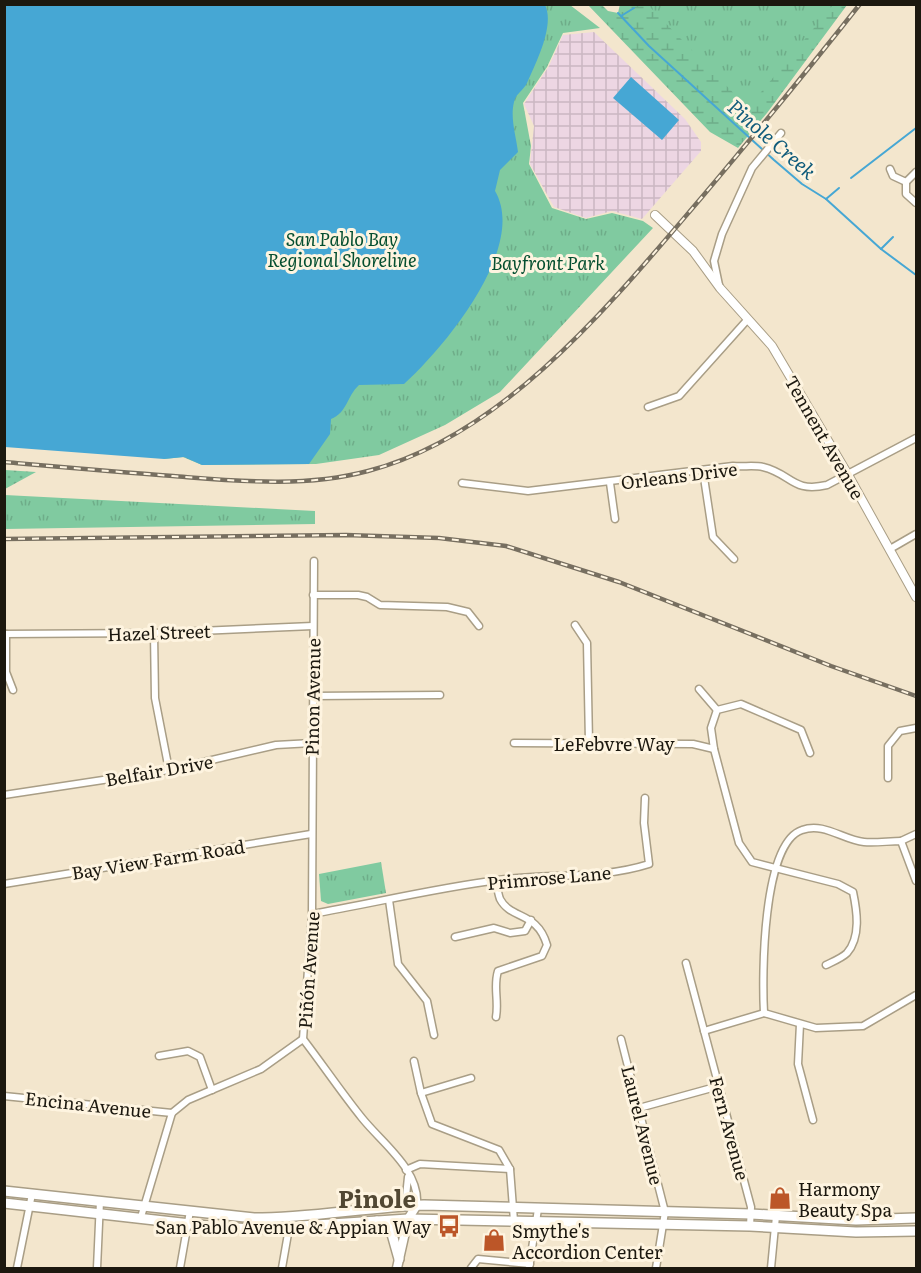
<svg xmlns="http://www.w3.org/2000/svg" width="921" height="1273" font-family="Literata,serif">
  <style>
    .industrial { fill: url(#industrial-grid) }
    .grass { fill: url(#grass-dots) }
    .wetland { fill: url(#wetland-marsh) }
    .park { fill: url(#park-tufts) }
    .water { fill: #46a7d4 }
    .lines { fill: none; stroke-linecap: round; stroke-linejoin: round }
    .stream { stroke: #46a7d4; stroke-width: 2 }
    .minor-casing { stroke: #a99e86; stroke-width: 9 }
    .tertiary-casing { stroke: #a99e86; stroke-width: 10 }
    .secondary-casing { stroke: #a99e86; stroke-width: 11 }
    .primary-casing { stroke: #a99e86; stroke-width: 12 }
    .minor { stroke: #fff; stroke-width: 6 }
    .tertiary { stroke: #fff; stroke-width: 8 }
    .secondary { stroke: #fff; stroke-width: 8 }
    .primary { stroke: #fff; stroke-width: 9 }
    .rail-casing { stroke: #776f60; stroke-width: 4.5 }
    .rail { stroke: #fef4e0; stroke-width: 2; stroke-dasharray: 7; stroke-linecap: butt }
    .labels { text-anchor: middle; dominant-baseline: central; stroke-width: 6; stroke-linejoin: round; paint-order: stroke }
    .park-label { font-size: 18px; font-style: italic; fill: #044e2f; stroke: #fef4e0 }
    .street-label { font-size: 18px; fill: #1c180f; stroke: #fef4e0 }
    .poi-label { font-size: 18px; fill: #1c180f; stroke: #fef4e0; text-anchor: start }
    .water-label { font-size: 20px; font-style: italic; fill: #115c7b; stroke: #fef4e0 }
    .district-label { font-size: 24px; font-weight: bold; fill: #524833; stroke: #fef4e0 }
  </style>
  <defs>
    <pattern id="industrial-grid" width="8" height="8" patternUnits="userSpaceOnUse" patternTransform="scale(1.5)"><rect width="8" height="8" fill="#edd6e3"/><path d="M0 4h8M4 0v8" fill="none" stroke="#cbb7c2"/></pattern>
    <pattern id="grass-dots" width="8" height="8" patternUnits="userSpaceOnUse" patternTransform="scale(1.5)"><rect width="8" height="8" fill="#80caa0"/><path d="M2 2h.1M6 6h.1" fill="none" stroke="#6ead89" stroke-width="1.8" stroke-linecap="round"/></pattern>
    <pattern id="wetland-marsh" width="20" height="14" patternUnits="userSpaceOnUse" patternTransform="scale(1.5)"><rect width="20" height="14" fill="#80caa0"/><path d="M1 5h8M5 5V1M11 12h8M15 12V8" fill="none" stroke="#6ead89"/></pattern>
    <pattern id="park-tufts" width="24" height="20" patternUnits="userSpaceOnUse" patternTransform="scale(1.5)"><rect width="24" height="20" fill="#80caa0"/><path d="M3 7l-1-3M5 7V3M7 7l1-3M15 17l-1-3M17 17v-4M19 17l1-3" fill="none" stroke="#6ead89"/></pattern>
  </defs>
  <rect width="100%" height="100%" fill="#f3e6cd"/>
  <path class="industrial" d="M 594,32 L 685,119 L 701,142 L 701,151 L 642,219 L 612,211 L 586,218 L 554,207 L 530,164 L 534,126 L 524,104 L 549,66 L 563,35 Z"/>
  <path class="grass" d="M 4,470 L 5,470 L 36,472 L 5,489 Z"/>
  <path class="wetland" d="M 620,4 L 847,5 L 767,113 L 738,148 L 710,132 L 588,5 L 602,5 L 608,11 L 618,13 Z"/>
  <g class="park">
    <path d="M 302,5 L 570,5 L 600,28 L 563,33 L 547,67 L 523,103 L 531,146 L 529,164 L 552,208 L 586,219 L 612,213 L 643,221 L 653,228 L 500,392 L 445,425 L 379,455 L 316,464 L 202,465 L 183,457 L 164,459 Z"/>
    <path d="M 648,5 L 833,5 L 748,108 Z"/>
    <path d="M 5,495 L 315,511 L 315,524 L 5,529 Z"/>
    <path d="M 381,862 L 386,893 L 328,904 L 321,901 L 319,874 Z"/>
  </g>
  <g class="water">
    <path d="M 4,5 L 545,5 C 555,25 536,63 527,83 C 523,91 516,93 514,102 C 510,118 516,136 518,152 L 500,170 L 495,191 C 528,247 444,348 404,384 L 359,385 C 347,396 347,413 331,419 L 330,434 L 309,464 L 202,465 L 184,457 L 164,459 L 5,447 Z"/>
    <path d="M 631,77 L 679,120 L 662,140 L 613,98 Z"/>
  </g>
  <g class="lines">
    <g class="stream">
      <path d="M 618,13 L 649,46 L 774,160 L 802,184 L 826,199 L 881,249 L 916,275"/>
      <path d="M 621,16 L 634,8"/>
      <path d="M 851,178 L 916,128"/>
      <path d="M 826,199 L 839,188"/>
      <path d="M 881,249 L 893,237"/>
    </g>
    <g class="minor-casing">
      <g id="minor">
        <path d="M 890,169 L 893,176 L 906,182"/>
        <path d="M 906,182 L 906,194 L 916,203"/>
        <path d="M 906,182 L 916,172"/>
        <path d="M 719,285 L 714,261 L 722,234 L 752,168 L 781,133"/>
        <path d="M 648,407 L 679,396 L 748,319"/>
        <path d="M 703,471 L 713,537 L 734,559"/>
        <path d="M 462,483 L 528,491 L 733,466 C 743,467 754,465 763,467 C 792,474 792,493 827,485 L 916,438"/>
        <path d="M 610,483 L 615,519"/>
        <path d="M 890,549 L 916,534"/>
        <path d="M 314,561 L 312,914 L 303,1039 C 323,1065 341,1092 362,1118 C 382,1143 420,1170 417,1205"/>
        <path d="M 313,595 L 358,595 L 367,597 L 380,605 L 447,607 L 468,612 L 479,626"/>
        <path d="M 575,625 L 587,643 L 589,742"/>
        <path d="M 154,633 L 155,698 L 169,770"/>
        <path d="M 4,634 L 154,633 L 313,626"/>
        <path d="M 6,634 L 6,672 L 13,690"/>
        <path d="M 699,689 L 717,710"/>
        <path d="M 312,696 L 440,695"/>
        <path d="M 514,743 L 693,744 L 714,749"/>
        <path d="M 810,753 L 801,730 L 741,704 L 717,710 L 711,728 L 714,749 L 739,843 L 752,862 L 838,884 L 853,892 C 857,911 861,937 847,953 C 842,958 832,962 826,965"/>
        <path d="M 888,778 L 888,746 L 900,731 L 916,728"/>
        <path d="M 4,795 L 169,770 L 276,745 L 312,743"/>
        <path d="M 901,841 L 916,834"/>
        <path d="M 4,884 L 311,834"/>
        <path d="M 389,900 L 398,964 L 427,1001 L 434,1035"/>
        <path d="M 312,914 C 374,903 436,888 498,880 C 548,873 599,880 649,864 L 644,823 L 645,798"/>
        <path d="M 455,937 L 494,928 L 510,933 L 525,931 L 531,920"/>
        <path d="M 686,963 L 751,1207 L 750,1226"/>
        <path d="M 764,1013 C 762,977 762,843 802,830 C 824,822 843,840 864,842 C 876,843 889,841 901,841 L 916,881"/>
        <path d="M 764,1013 L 816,1028 L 863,1026 L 916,995"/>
        <path d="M 496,1017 C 499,1000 493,987 498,971 L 542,956 L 547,945 C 537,911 511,920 500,899 C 498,894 497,886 496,880"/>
        <path d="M 800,1024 L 798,1064 L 813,1120"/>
        <path d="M 704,1031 L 764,1013"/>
        <path d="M 621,1039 L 665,1212 L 656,1268"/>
        <path d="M 159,1056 L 188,1051 L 200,1057 L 212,1090"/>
        <path d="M 414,1061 L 421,1093 L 432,1124 L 499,1150 L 510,1169 L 514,1221"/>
        <path d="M 421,1093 L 471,1078"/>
        <path d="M 4,1096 L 172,1113"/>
        <path d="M 639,1108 L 719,1086"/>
        <path d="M 406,1170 L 420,1164 L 510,1169"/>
        <path d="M 405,1206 L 408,1177"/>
        <path d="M 141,1217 L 172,1113 L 188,1100 L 261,1069 L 303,1039"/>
        <path d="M 17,1268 L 32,1194"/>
        <path d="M 97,1268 L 100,1201"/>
        <path d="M 180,1268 L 190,1211"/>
        <path d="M 282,1268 L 289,1228"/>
        <path d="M 471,1268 L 478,1259 L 530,1264"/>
        <path d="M 529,1268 L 538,1209"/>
        <path d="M 771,1268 L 776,1216"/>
      </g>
    </g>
    <g class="tertiary-casing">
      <path id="tertiary" d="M 655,215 L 693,251 L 720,288 L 772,346 L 847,473 L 916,597"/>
    </g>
    <g class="secondary-casing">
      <path id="secondary" d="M 397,1268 L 408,1219 L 417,1205"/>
    </g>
    <g class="primary-casing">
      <g id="primary">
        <path d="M 4,1191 L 254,1218 C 311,1218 367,1207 424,1205 L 751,1214 L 856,1220 L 916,1218"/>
        <path d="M 4,1203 L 217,1227 L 254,1229 L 408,1219 L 750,1226 L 856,1232 L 916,1231"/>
        <path d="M 377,1221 L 390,1227 L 399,1259"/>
      </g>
    </g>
    <use href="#minor" class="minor"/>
    <use href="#tertiary" class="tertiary"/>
    <use href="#secondary" class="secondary"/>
    <use href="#primary" class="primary"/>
    <g class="rail-casing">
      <g id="rail">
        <path d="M 4,462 C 61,467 117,472 173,476 C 238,481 304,488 368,471 C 506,435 613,301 702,197 C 756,133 808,70 860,4"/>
        <path d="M 4,539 L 346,535 L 439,538 L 506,546 L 619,582 L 831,666 L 916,696"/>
      </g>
    </g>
    <use href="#rail" class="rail"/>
  </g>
  <defs>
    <g id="shop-bare" transform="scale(1.8)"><path d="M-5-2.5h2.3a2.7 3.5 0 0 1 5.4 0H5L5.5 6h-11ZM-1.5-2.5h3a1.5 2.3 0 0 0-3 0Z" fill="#bc5628" stroke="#fef4e0" stroke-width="2.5" paint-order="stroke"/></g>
    <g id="bus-bare" transform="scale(1.8)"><path d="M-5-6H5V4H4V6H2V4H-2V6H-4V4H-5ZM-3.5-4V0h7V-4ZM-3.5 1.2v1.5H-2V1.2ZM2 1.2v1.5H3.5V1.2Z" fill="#bc5628" stroke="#fef4e0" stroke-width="2.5" paint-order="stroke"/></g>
  </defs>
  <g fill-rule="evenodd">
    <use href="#shop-bare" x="780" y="1198"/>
    <use href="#bus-bare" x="449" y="1226"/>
    <use href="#shop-bare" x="494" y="1240"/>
  </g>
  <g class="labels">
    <g class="park-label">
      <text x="342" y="238">San Pablo Bay<tspan x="342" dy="21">Regional Shoreline</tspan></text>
      <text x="548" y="262">Bayfront Park</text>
    </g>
    <g class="street-label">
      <text transform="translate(825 437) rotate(60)">Tennent Avenue</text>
      <text transform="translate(679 475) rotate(-7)">Orleans Drive</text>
      <text transform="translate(159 632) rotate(-2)">Hazel Street</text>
      <text transform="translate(312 697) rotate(-89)">Pinon Avenue</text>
      <text x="614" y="743">LeFebvre Way</text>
      <text transform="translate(159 770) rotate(-10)">Belfair Drive</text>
      <text transform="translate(158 859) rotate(-9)">Bay View Farm Road</text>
      <text transform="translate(549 877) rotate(-5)">Primrose Lane</text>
      <text transform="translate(308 970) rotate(-86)">Piñón Avenue</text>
      <text transform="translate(88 1104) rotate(6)">Encina Avenue</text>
      <text transform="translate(643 1125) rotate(76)">Laurel Avenue</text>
      <text transform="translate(730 1128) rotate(75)">Fern Avenue</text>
    </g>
    <g class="poi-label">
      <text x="798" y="1188">Harmony<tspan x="798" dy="21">Beauty Spa</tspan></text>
      <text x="431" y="1226" text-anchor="end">San Pablo Avenue &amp; Appian Way</text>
      <text x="512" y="1230">Smythe's<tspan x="512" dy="21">Accordion Center</tspan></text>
    </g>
    <g class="water-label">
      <text transform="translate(773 138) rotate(41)">Pinole Creek</text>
    </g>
    <g class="district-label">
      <text x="377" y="1197">Pinole</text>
    </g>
  </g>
  <rect width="921" height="1273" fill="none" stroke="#1c180f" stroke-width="12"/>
</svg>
